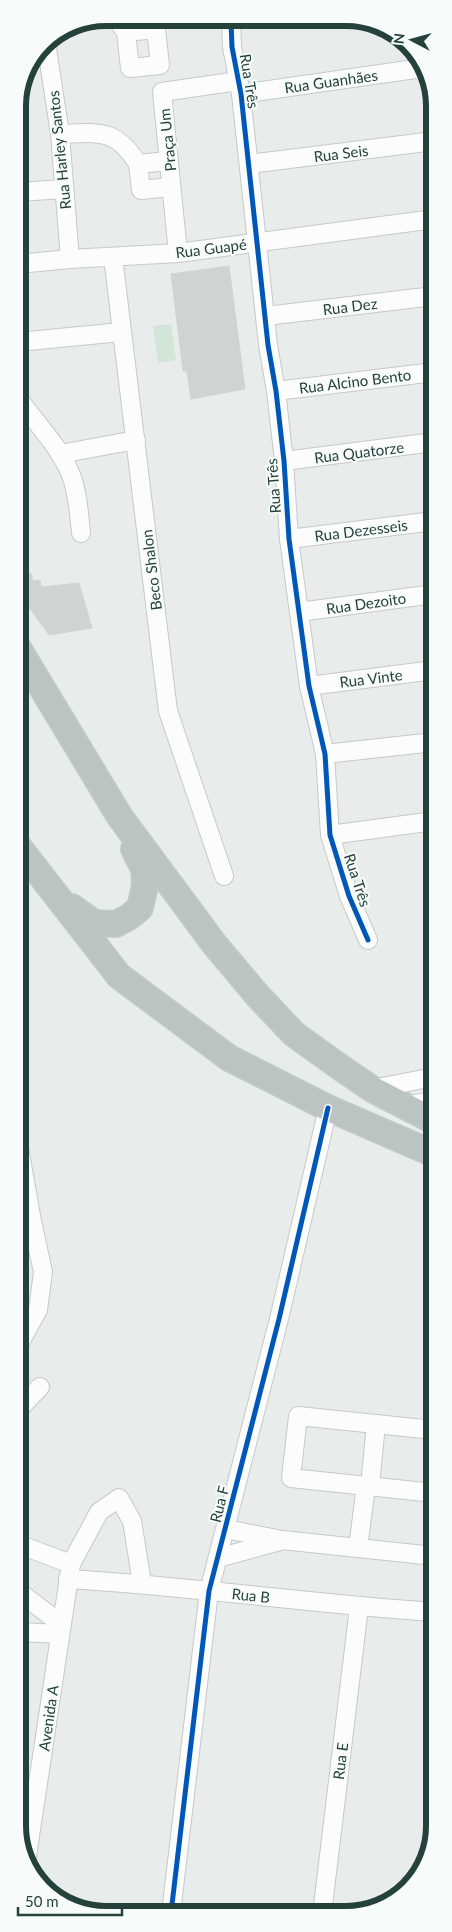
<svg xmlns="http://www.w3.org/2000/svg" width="452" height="1932" font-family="Lato,sans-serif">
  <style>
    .green { fill: #d1e6d8 }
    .building { fill: #cfd4d2; stroke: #d1d6d4 }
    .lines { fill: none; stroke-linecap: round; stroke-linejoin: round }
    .minor-casing { stroke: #c5cac8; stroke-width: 20 }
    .highway-casing { stroke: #c3ccc9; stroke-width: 28 }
    .minor { stroke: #fcfcfc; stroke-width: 18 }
    .highway { stroke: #bcc4c2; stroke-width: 25 }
    .cycleway-casing { stroke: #f7fbf9; stroke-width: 8 }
    .cycleway { stroke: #0057b8; stroke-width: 5 }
    .labels { text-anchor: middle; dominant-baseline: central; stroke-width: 4; stroke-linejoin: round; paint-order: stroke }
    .street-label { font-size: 15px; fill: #24423a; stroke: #f7fbf9 }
    .rim { fill: none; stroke: #24423a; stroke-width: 6 }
  </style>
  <rect width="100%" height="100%" fill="#e8edeb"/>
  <path class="green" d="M 171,324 L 176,360 L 158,363 L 153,326 Z"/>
  <g class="building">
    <path d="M 229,266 L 245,389 L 191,399 L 187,371 L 183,371 L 171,274 Z"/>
    <path d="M 31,573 L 33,581 L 40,580 L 41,587 L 79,583 L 92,628 L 49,635 L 18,592 L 18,578 Z"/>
  </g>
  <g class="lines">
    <g class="minor-casing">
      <g id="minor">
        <path d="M 231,22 L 232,47 L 241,94 L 268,345 L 276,391 L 284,461 L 289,539 L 309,686 L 325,754 L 330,835 L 349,896 L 368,940"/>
        <path d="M 120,24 L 126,32 L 130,68 L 160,65 L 156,29 L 126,32"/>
        <path d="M 46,42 L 60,134 L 70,259"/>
        <path d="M 241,94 L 422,68"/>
        <path d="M 60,134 C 98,133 115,127 138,164"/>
        <path d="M 169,161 L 138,164 L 141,190 L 171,187"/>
        <path d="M 249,164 L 434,141"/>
        <path d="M 18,192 L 64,189"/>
        <path d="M 178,253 L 162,92 L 238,81"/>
        <path d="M 113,257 L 168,711 L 224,876"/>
        <path d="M 18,264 L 70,259 L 178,253 L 434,219"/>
        <path d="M 266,316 L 434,296"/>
        <path d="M 18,342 L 121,332"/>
        <path d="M 276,391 L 434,372"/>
        <path d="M 18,398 C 36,423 60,447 71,475 C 78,493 79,514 81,533"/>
        <path d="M 60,454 L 136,440"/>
        <path d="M 284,461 L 434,442"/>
        <path d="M 289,539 L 434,521"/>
        <path d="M 299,612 L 434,594"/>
        <path d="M 309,686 L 434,670"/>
        <path d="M 325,754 L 434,742"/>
        <path d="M 330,835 L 434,821"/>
        <path d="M 372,1089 L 434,1077"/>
        <path d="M 404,1106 L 434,1101"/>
        <path d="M 18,1142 L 32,1221 L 43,1272 L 38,1310 L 18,1346"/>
        <path d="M 18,1410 L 40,1387"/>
        <path d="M 434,1430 L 298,1416 L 291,1478 L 434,1493"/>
        <path d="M 370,1486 L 376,1424"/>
        <path d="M 226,1529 L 282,1540 L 434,1556"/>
        <path d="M 18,1544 L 71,1564"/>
        <path d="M 358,1548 L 366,1486"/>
        <path d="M 218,1558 L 280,1541"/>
        <path d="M 68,1579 C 190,1586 312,1604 434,1612"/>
        <path d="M 18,1591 L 61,1624"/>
        <path d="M 18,1632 L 60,1634"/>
        <path d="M 27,1856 L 71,1564 L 99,1512 L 119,1498 L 132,1521 L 142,1583"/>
        <path d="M 171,1913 L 209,1591 L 279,1319 L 328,1108"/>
        <path d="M 322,1914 L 359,1607"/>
      </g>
    </g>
    <g class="highway-casing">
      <g id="highway">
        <path d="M 18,648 L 120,817 L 215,945 L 258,996 L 294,1034 L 337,1065 L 372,1089 L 434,1121"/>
        <path d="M 18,846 L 119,976 L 229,1058 L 328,1108 L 434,1154"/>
        <path d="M 72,907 L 94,923 L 116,924 L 129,917 L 140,908 L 145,885 L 144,869 L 134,849"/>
      </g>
    </g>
    <use href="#minor" class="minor"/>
    <use href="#highway" class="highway"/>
    <g class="cycleway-casing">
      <g id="cycleway">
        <path d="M 231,22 L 232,47 L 241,94 L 268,345 L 276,391 L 284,461 L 289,539 L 309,686 L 325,754 L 330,835 L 349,896 L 368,940"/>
        <path d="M 171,1913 L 209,1591 L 279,1319 L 328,1108"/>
      </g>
    </g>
    <use href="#cycleway" class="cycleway"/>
  </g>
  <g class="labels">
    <g class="street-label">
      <text transform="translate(250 81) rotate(81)">Rua Três</text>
      <text transform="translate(331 81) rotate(-8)">Rua Guanhães</text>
      <text transform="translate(167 140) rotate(-96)">Praça Um</text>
      <text transform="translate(59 150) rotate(-96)">Rua Harley Santos</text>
      <text transform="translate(341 153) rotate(-7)">Rua Seis</text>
      <text transform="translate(211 248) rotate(-7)">Rua Guapé</text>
      <text transform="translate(350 306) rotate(-7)">Rua Dez</text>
      <text transform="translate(355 381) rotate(-7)">Rua Alcino Bento</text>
      <text transform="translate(359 452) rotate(-7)">Rua Quatorze</text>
      <text transform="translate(273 486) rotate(-94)">Rua Três</text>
      <text transform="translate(361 530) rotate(-7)">Rua Dezesseis</text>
      <text transform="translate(151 570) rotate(-97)">Beco Shalon</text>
      <text transform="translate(366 603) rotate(-8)">Rua Dezoito</text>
      <text transform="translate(371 678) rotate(-7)">Rua Vinte</text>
      <text transform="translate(358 880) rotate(72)">Rua Três</text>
      <text transform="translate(219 1504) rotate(-76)">Rua F</text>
      <text transform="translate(251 1595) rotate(6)">Rua B</text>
      <text transform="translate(48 1718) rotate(-82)">Avenida A</text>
      <text transform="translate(340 1761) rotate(-83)">Rua E</text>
    </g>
  </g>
  <path d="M0 0H452V1932H0ZM106 26H346A80 80 0 0 1 426 106V1826A80 80 0 0 1 346 1906H106A80 80 0 0 1 26 1826V106A80 80 0 0 1 106 26Z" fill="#f7fbf9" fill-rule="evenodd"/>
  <path class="rim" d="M106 26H346A80 80 0 0 1 426 106V1826A80 80 0 0 1 346 1906H106A80 80 0 0 1 26 1826V106A80 80 0 0 1 106 26Z"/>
  <g transform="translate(412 40) rotate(276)" stroke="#f7fbf9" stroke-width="4" paint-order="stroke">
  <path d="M0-4L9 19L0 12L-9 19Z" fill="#24423a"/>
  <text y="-8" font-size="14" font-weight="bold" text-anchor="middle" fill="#24423a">N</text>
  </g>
  <path d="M18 1907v8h104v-8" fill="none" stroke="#24423a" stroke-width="2.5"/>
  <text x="25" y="1907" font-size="15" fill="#24423a" stroke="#f7fbf9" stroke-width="4" paint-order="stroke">50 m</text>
</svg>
